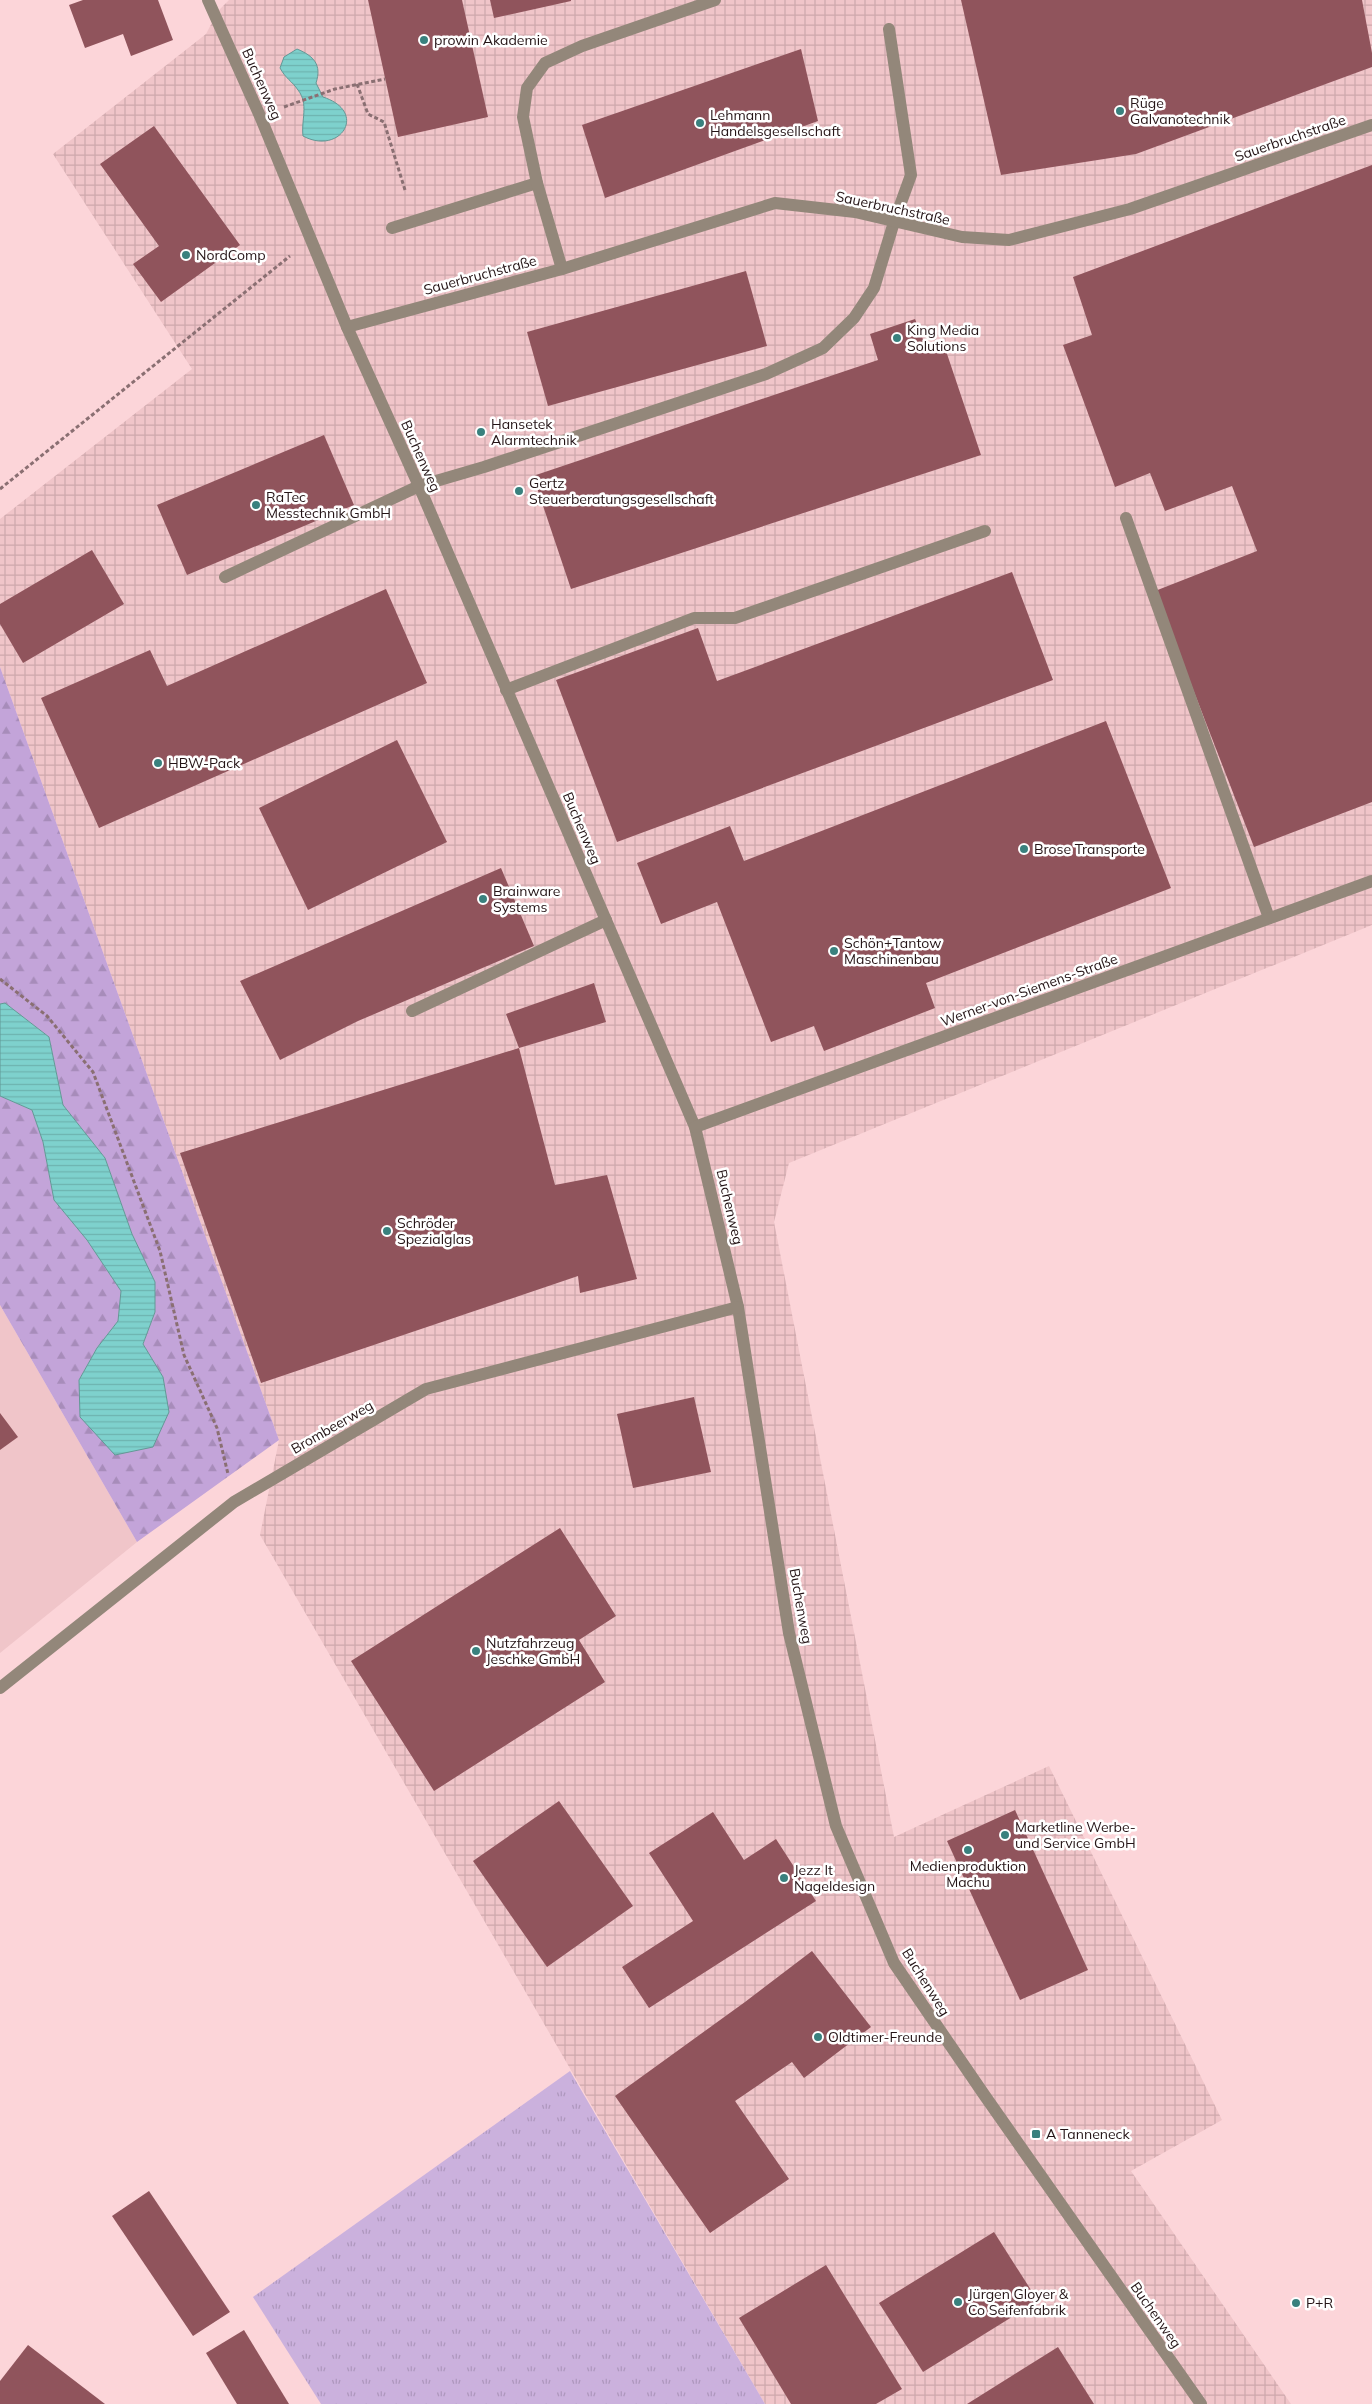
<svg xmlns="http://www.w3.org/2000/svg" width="1372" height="2404" font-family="Mulish,sans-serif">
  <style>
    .built { fill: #f0c5c9 }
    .industrial { fill: url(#industrial-grid) }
    .grass { fill: url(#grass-tufts) }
    .forest { fill: url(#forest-firs) }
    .water { fill: url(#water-rules); stroke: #639896 }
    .building { fill: #90545c }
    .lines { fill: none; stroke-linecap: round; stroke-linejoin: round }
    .path { stroke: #8a6f72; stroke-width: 3; stroke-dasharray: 4 2.5; stroke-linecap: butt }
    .service { stroke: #93877a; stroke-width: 12 }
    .minor { stroke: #93877a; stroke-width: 12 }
    .poi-dot { fill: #39817e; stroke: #fff; stroke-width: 2 }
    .labels { text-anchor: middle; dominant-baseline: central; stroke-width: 5; stroke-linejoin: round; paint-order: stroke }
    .poi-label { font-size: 14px; fill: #241416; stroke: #fff; text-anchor: start }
    .street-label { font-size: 14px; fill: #241416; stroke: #fff }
  </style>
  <defs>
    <pattern id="industrial-grid" width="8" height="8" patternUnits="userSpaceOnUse" patternTransform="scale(1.25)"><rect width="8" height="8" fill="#f0c5c9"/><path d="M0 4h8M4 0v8" fill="none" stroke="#cea8ac"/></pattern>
    <pattern id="grass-tufts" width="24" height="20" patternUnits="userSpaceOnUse" patternTransform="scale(1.25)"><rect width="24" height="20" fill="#cbb1dd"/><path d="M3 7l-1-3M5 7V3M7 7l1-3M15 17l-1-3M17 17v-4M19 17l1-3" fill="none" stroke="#ae97bd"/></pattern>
    <pattern id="forest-firs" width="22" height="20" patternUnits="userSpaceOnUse" patternTransform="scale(1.25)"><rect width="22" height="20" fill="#c3a4d9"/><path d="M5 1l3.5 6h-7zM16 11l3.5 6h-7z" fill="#a78cba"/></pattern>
    <pattern id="water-rules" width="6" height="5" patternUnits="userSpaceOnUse" patternTransform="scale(1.25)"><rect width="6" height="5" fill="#7ed1cd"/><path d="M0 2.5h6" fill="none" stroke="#6db3af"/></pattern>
  </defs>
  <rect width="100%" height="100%" fill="#fcd5d9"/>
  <path class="built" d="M 0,1305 L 137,1542 L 0,1653 Z"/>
  <path class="industrial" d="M 229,0 L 1372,0 L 1372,925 L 789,1163 L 774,1222 L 894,1837 L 1049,1766 L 1222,2120 L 1131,2171 L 1291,2404 L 765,2404 L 260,1535 L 279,1440 L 0,667 L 0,519 L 192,369 L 53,154 L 206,34 L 218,11 Z"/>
  <path class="grass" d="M 570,2071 L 765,2404 L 321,2404 L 253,2297 Z"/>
  <path class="forest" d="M 0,667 L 279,1440 L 137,1542 L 0,1305 L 0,1096 L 32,1110 L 43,1142 L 54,1200 L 87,1240 L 121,1291 L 118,1321 L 97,1348 L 79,1380 L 163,1377 L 143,1344 L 155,1312 L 155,1282 L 132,1234 L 105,1158 L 63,1105 L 49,1037 L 5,1003 L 0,1004 Z"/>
  <g class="water">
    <path d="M 297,49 C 314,56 322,65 316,83 L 323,97 C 369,112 340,156 303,136 C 301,120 309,104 298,90 C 292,81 286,79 280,68 L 284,57 Z"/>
    <path d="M 5,1003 L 49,1037 L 63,1105 L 105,1158 L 132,1234 L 155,1282 L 155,1312 L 143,1344 L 163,1377 L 169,1412 L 153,1447 L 115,1455 L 80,1417 L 79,1380 L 97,1348 L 118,1321 L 121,1291 L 87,1240 L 54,1200 L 43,1142 L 32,1110 L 0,1096 L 0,1004 Z"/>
  </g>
  <g class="building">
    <path d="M 83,0 L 158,0 L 173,40 L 131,56 L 123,34 L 85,48 L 69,5 Z"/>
    <path d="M 368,0 L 462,0 L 488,117 L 398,137 Z"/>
    <path d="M 490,0 L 571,0 L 571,1 L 494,18 Z"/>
    <path d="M 961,0 L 1362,0 L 1372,53 L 1372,67 L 1136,154 L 1001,175 Z"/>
    <path d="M 801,49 L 818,121 L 605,198 L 582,125 Z"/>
    <path d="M 154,126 L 240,245 L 161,302 L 133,264 L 159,246 L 100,164 Z"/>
    <path d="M 1372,165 L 1372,802 L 1254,847 L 1155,591 L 1257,551 L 1232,486 L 1165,511 L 1150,473 L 1115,487 L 1063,345 L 1092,335 L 1073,277 Z"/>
    <path d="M 746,271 L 767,346 L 548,406 L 527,332 Z"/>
    <path d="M 915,319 L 926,347 L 943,342 L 981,455 L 571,589 L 533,476 L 878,360 L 870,334 Z"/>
    <path d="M 324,435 L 354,505 L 187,575 L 157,505 Z"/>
    <path d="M 92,550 L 124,604 L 23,663 L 0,624 L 0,604 Z"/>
    <path d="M 1012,572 L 1053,680 L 617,842 L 556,680 L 698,628 L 717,681 Z"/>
    <path d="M 386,589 L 427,683 L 99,828 L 41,698 L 150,650 L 167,686 Z"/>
    <path d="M 1106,721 L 1171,888 L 926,983 L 935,1008 L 824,1051 L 814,1026 L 771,1042 L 717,902 L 661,924 L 637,863 L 730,826 L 744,861 Z"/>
    <path d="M 397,740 L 447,842 L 308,910 L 259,808 Z"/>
    <path d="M 501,868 L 534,946 L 358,1021 L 280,1060 L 240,981 Z"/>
    <path d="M 594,983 L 606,1022 L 519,1048 L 555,1185 L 607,1175 L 637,1279 L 580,1293 L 578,1276 L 261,1383 L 180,1153 L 519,1048 L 506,1014 Z"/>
    <path d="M 694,1397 L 711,1472 L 633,1488 L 617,1414 Z"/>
    <path d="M 0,1413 L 18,1437 L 0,1450 Z"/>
    <path d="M 560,1528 L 616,1616 L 579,1640 L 605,1682 L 434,1791 L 351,1661 Z"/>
    <path d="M 559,1801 L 633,1906 L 547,1967 L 473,1861 Z"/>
    <path d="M 1015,1810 L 1088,1970 L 1020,2000 L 947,1841 Z"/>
    <path d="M 713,1812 L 744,1860 L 776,1839 L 816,1901 L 649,2008 L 622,1967 L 693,1921 L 649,1853 Z"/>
    <path d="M 812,1951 L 871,2027 L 804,2078 L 792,2062 L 735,2101 L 789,2179 L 710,2233 L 615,2096 L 745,2002 Z"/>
    <path d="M 149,2191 L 230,2312 L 193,2336 L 112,2216 Z"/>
    <path d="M 994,2232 L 1038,2301 L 923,2372 L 879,2303 Z"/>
    <path d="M 826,2265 L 902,2389 L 876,2404 L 791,2404 L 739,2318 Z"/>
    <path d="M 244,2330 L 289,2404 L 237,2404 L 206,2353 Z"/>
    <path d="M 28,2345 L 105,2404 L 0,2404 L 0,2381 Z"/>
    <path d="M 1058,2347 L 1094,2404 L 967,2404 Z"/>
  </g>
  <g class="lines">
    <g class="path">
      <path d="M 357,84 L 368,114 L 384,122 L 405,190"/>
      <path d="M 284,107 L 335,89 L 385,79"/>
      <path d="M 0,489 L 290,256"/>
      <path d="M 0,979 L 47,1016 L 93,1072 L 160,1251 L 184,1355 L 217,1428 L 228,1474"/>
    </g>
    <g class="service">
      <path d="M 392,228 L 537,183"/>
      <path d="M 562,269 L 537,183 L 523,117 L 527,88 L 545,63 L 582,46 L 715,0"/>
      <path d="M 1126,518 L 1269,918"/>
      <path d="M 225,577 L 419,486 L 484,467 L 766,374 L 823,348 L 854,318 L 874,288 L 894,222 L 911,175 L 889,29"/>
      <path d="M 506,690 L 694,618 L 735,618 L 985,531"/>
      <path d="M 412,1011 L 606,920"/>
    </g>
    <g class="minor">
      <path d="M 208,0 L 260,116 L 347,327 L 419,486 L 695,1127 L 738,1307 L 789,1633 L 836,1826 L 894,1963 L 985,2096 L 1201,2404"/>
      <path d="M 347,327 L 562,269 L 775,203 L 855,212 L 962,237 L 1009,240 L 1130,209 L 1372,125"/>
      <path d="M 695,1127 L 1372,881"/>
      <path d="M 0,1688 L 234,1502 L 426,1389 L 738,1307"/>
    </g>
  </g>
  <g class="poi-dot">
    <circle cx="424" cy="40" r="5"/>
    <circle cx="1120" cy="111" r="5"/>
    <circle cx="700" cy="123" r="5"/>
    <circle cx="186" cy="255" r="5"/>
    <circle cx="897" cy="338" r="5"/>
    <circle cx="481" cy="432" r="5"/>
    <circle cx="519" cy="491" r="5"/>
    <circle cx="256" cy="505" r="5"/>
    <circle cx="158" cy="763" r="5"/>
    <circle cx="1024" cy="849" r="5"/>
    <circle cx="483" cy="899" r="5"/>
    <circle cx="834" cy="951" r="5"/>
    <circle cx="387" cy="1231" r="5"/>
    <circle cx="476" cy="1651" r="5"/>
    <circle cx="1005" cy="1835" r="5"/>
    <circle cx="968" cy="1850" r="5"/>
    <circle cx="784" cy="1878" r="5"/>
    <circle cx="818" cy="2037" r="5"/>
    <rect x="1031" y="2129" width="10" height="10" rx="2.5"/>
    <circle cx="958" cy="2302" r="5"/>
    <circle cx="1296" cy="2303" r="5"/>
  </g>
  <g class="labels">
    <g class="poi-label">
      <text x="434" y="40">prowin Akademie</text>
      <text x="1130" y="103">Rüge<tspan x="1130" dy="16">Galvanotechnik</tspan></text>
      <text x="710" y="115">Lehmann<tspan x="710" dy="16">Handelsgesellschaft</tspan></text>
      <text x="196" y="255">NordComp</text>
      <text x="907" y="330">King Media<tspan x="907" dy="16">Solutions</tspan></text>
      <text x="491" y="424">Hansetek<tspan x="491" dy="16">Alarmtechnik</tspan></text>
      <text x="529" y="483">Gertz<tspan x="529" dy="16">Steuerberatungsgesellschaft</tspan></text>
      <text x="266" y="497">RaTec<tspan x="266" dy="16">Messtechnik GmbH</tspan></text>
      <text x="168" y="763">HBW-Pack</text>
      <text x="1034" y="849">Brose Transporte</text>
      <text x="493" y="891">Brainware<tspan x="493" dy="16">Systems</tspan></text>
      <text x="844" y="943">Schön+Tantow<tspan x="844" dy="16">Maschinenbau</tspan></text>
      <text x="397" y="1223">Schröder<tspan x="397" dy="16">Spezialglas</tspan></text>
      <text x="486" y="1643">Nutzfahrzeug<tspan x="486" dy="16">Jeschke GmbH</tspan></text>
      <text x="1015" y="1827">Marketline Werbe-<tspan x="1015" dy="16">und Service GmbH</tspan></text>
      <text x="968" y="1866" text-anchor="middle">Medienproduktion<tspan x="968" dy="16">Machu</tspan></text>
      <text x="794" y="1870">Jezz It<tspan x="794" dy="16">Nageldesign</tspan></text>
      <text x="828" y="2037">Oldtimer-Freunde</text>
      <text x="1046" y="2134">A Tanneneck</text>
      <text x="968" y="2294">Jürgen Gloyer &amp;<tspan x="968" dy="16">Co Seifenfabrik</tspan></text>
      <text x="1306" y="2303">P+R</text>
    </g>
    <g class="street-label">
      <text transform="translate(262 84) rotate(66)">Buchenweg</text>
      <text transform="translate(1290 138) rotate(-19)">Sauerbruchstraße</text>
      <text transform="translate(893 208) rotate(12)">Sauerbruchstraße</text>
      <text transform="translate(480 275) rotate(-15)">Sauerbruchstraße</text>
      <text transform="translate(421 456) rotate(66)">Buchenweg</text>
      <text transform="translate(582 828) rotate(67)">Buchenweg</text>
      <text transform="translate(1029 990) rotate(-20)">Werner-von-Siemens-Straße</text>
      <text transform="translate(730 1207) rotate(77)">Buchenweg</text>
      <text transform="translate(332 1427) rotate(-30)">Brombeerweg</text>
      <text transform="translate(801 1606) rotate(80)">Buchenweg</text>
      <text transform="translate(926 1982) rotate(58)">Buchenweg</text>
      <text transform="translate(1156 2315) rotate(55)">Buchenweg</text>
    </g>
  </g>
</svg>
